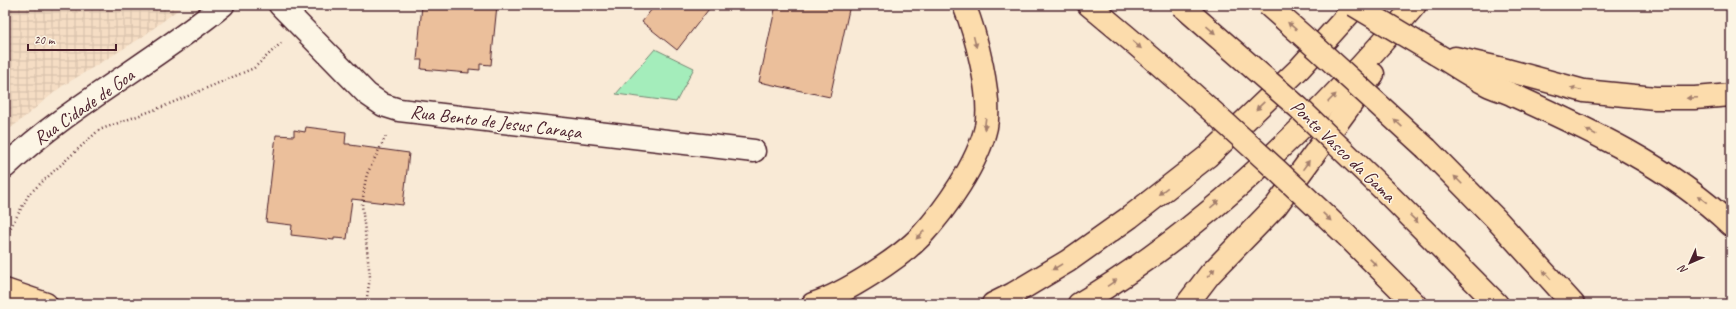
<svg xmlns="http://www.w3.org/2000/svg" width="1736" height="309" font-family="Caveat,sans-serif">
  <style>
    .industrial { fill: url(#industrial-grid) }
    .green { fill: #a4edbb; stroke: #778673 }
    .building { fill: #ebbf9b; stroke: #4a1f2b }
    .lines { fill: none; stroke-linecap: round; stroke-linejoin: round }
    .street-casing { stroke: #4a1f2b; stroke-width: 25 }
    .secondary-casing { stroke: #4a1f2b; stroke-width: 25 }
    .highway-casing { stroke: #4a1f2b; stroke-width: 25 }
    .path { stroke: #4a1f2b; stroke-width: 2.5; stroke-dasharray: 1 3; stroke-linecap: butt }
    .street { stroke: #fcf5e5; stroke-width: 22 }
    .secondary { stroke: #fcf5e5; stroke-width: 22 }
    .highway { stroke: #fcdcac; stroke-width: 22 }
    .highway-bridge-casing { stroke: #4a1f2b; stroke-width: 25; stroke-linecap: butt }
    .highway-bridge { stroke: #fcdcac; stroke-width: 22 }
    .oneway { fill: #a37e6c }
    .labels { text-anchor: middle; dominant-baseline: central; stroke-width: 3; stroke-linejoin: round; paint-order: stroke }
    .street-label { font-size: 19px; fill: #4a1f2b; stroke: #fcf5e5 }
  </style>
  <defs>
    <pattern id="industrial-grid" width="8" height="8" patternUnits="userSpaceOnUse"><rect width="8" height="8" fill="#f5ddc4"/><path d="M0 4h8M4 0v8" fill="none" stroke="#d4bda9"/></pattern>
  </defs>
  <rect width="100%" height="100%" fill="#f9ead6"/>
  <filter id="ink" filterUnits="userSpaceOnUse"><feTurbulence type="fractalNoise" baseFrequency=".025" numOctaves="2"/><feDisplacementMap in="SourceGraphic" scale="8" xChannelSelector="R" yChannelSelector="G"/><feConvolveMatrix kernelMatrix="1 2 1 2 8 2 1 2 1" color-interpolation-filters="sRGB"/></filter>
  <g filter="url(#ink)">
    <path class="industrial" d="M 5,5 L 184,5 L 141,38 L 61,87 L 5,133 Z"/>
    <path class="green" d="M 655,49 L 694,68 L 676,102 L 616,94 Z"/>
    <g class="building">
      <path d="M 422,5 L 497,5 L 491,65 L 480,64 L 480,70 L 469,69 L 469,73 L 421,69 L 422,60 L 417,60 Z"/>
      <path d="M 655,5 L 712,5 L 677,50 L 642,22 Z"/>
      <path d="M 776,5 L 850,5 L 830,97 L 759,82 Z"/>
      <path d="M 306,127 L 346,132 L 345,144 L 350,144 L 350,145 L 409,153 L 403,205 L 352,199 L 347,239 L 334,238 L 334,240 L 291,235 L 292,225 L 266,222 L 276,135 L 294,136 L 294,130 L 305,132 Z"/>
    </g>
    <g class="lines">
      <g class="street-casing">
        <path id="street" d="M 280,5 L 367,94 L 383,105 L 399,110 L 754,151"/>
      </g>
      <g class="secondary-casing">
        <path id="secondary" d="M 5,167 C 71,104 153,63 223,5"/>
      </g>
      <g class="highway-casing">
        <g id="highway">
          <path d="M 1089,5 L 1107,20"/>
          <path d="M 1436,54 C 1453,64 1470,76 1488,85 C 1496,89 1505,91 1513,95 C 1590,130 1669,166 1731,225"/>
          <path d="M 1455,58 L 1503,69 L 1584,91 L 1655,98 L 1695,98 L 1731,95"/>
          <path d="M 1427,149 L 1495,218 L 1573,304"/>
          <path d="M 1386,192 L 1497,304"/>
          <path d="M 1346,235 L 1415,304"/>
          <path d="M 5,290 L 46,304"/>
          <path d="M 813,304 C 844,294 899,259 921,236 C 946,209 978,163 986,127 C 992,96 976,34 964,5"/>
          <path d="M 993,304 L 1013,294 L 1068,261 L 1130,217 L 1208,156 L 1299,69 L 1357,5"/>
          <path d="M 1079,304 C 1204,230 1321,115 1415,5"/>
          <path d="M 1187,304 L 1210,274 L 1276,206 L 1373,74"/>
        </g>
      </g>
      <g class="path">
        <path d="M 5,238 L 29,194 L 99,130 L 162,107 L 254,68 L 281,43"/>
        <path d="M 366,304 L 370,277 L 362,205 L 365,183 L 367,174 L 387,134"/>
      </g>
      <use href="#street" class="street"/>
      <use href="#secondary" class="secondary"/>
      <use href="#highway" class="highway"/>
      <g class="highway-bridge-casing">
        <g id="highway-bridge">
          <path d="M 1181,5 L 1299,108 L 1386,192"/>
          <path d="M 1268,5 L 1320,51 L 1427,149"/>
          <path d="M 1354,5 L 1436,54"/>
          <path d="M 1107,20 C 1190,89 1268,161 1346,235"/>
        </g>
      </g>
      <use href="#highway-bridge" class="highway-bridge"/>
    </g>
    <defs><path id="oneway-solid" d="M-6-.8H1V-3.2L6.5 0L1 3.2V.8H-6Z"/></defs>
    <g class="oneway">
      <use href="#oneway-solid" transform="translate(1292 26) rotate(-139)"/>
      <use href="#oneway-solid" transform="translate(1211 30) rotate(41)"/>
      <use href="#oneway-solid" transform="translate(975 42) rotate(76)"/>
      <use href="#oneway-solid" transform="translate(1137 45) rotate(40)"/>
      <use href="#oneway-solid" transform="translate(1576 89) rotate(-166)"/>
      <use href="#oneway-solid" transform="translate(1332 98) rotate(-45)"/>
      <use href="#oneway-solid" transform="translate(1692 98) rotate(178)"/>
      <use href="#oneway-solid" transform="translate(1260 106) rotate(136)"/>
      <use href="#oneway-solid" transform="translate(1398 123) rotate(-137)"/>
      <use href="#oneway-solid" transform="translate(985 124) rotate(97)"/>
      <use href="#oneway-solid" transform="translate(1591 132) rotate(-152)"/>
      <use href="#oneway-solid" transform="translate(1306 165) rotate(-54)"/>
      <use href="#oneway-solid" transform="translate(1458 180) rotate(-135)"/>
      <use href="#oneway-solid" transform="translate(1163 191) rotate(143)"/>
      <use href="#oneway-solid" transform="translate(1702 199) rotate(-143)"/>
      <use href="#oneway-solid" transform="translate(1215 204) rotate(-40)"/>
      <use href="#oneway-solid" transform="translate(1327 217) rotate(44)"/>
      <use href="#oneway-solid" transform="translate(1414 219) rotate(44)"/>
      <use href="#oneway-solid" transform="translate(920 235) rotate(134)"/>
      <use href="#oneway-solid" transform="translate(1373 262) rotate(44)"/>
      <use href="#oneway-solid" transform="translate(1057 267) rotate(149)"/>
      <use href="#oneway-solid" transform="translate(1211 273) rotate(-49)"/>
      <use href="#oneway-solid" transform="translate(1547 275) rotate(-132)"/>
      <use href="#oneway-solid" transform="translate(1112 283) rotate(-34)"/>
    </g>
  </g>
  <g class="labels">
    <g class="street-label">
      <text transform="translate(84 107) rotate(-35)">Rua Cidade de Goa</text>
      <text transform="translate(496 122) rotate(7)">Rua Bento de Jesus Caraça</text>
      <text transform="translate(1343 151) rotate(44)">Ponte Vasco da Gama</text>
    </g>
  </g>
  <rect width="1736" height="309" fill="none" stroke="#fcf5e5" stroke-width="20"/>
  <rect x="10" y="10" width="1716" height="289" fill="none" stroke="#4a1f2b" stroke-width="1.5" filter="url(#ink)"/>
  <g transform="translate(1690 263) rotate(225)" stroke="#fcf5e5" stroke-width="3" paint-order="stroke">
  <path d="M0-3L7 15L0 10L-7 15Z" fill="#4a1f2b"/>
  <text y="-6" font-size="11" font-weight="bold" text-anchor="middle" fill="#4a1f2b">N</text>
  </g>
  <path d="M28 44v6h88v-6" fill="none" stroke="#4a1f2b" stroke-width="2"/>
  <text x="34" y="44" font-size="12" fill="#4a1f2b" stroke="#fcf5e5" stroke-width="3" paint-order="stroke">20 m</text>
</svg>
